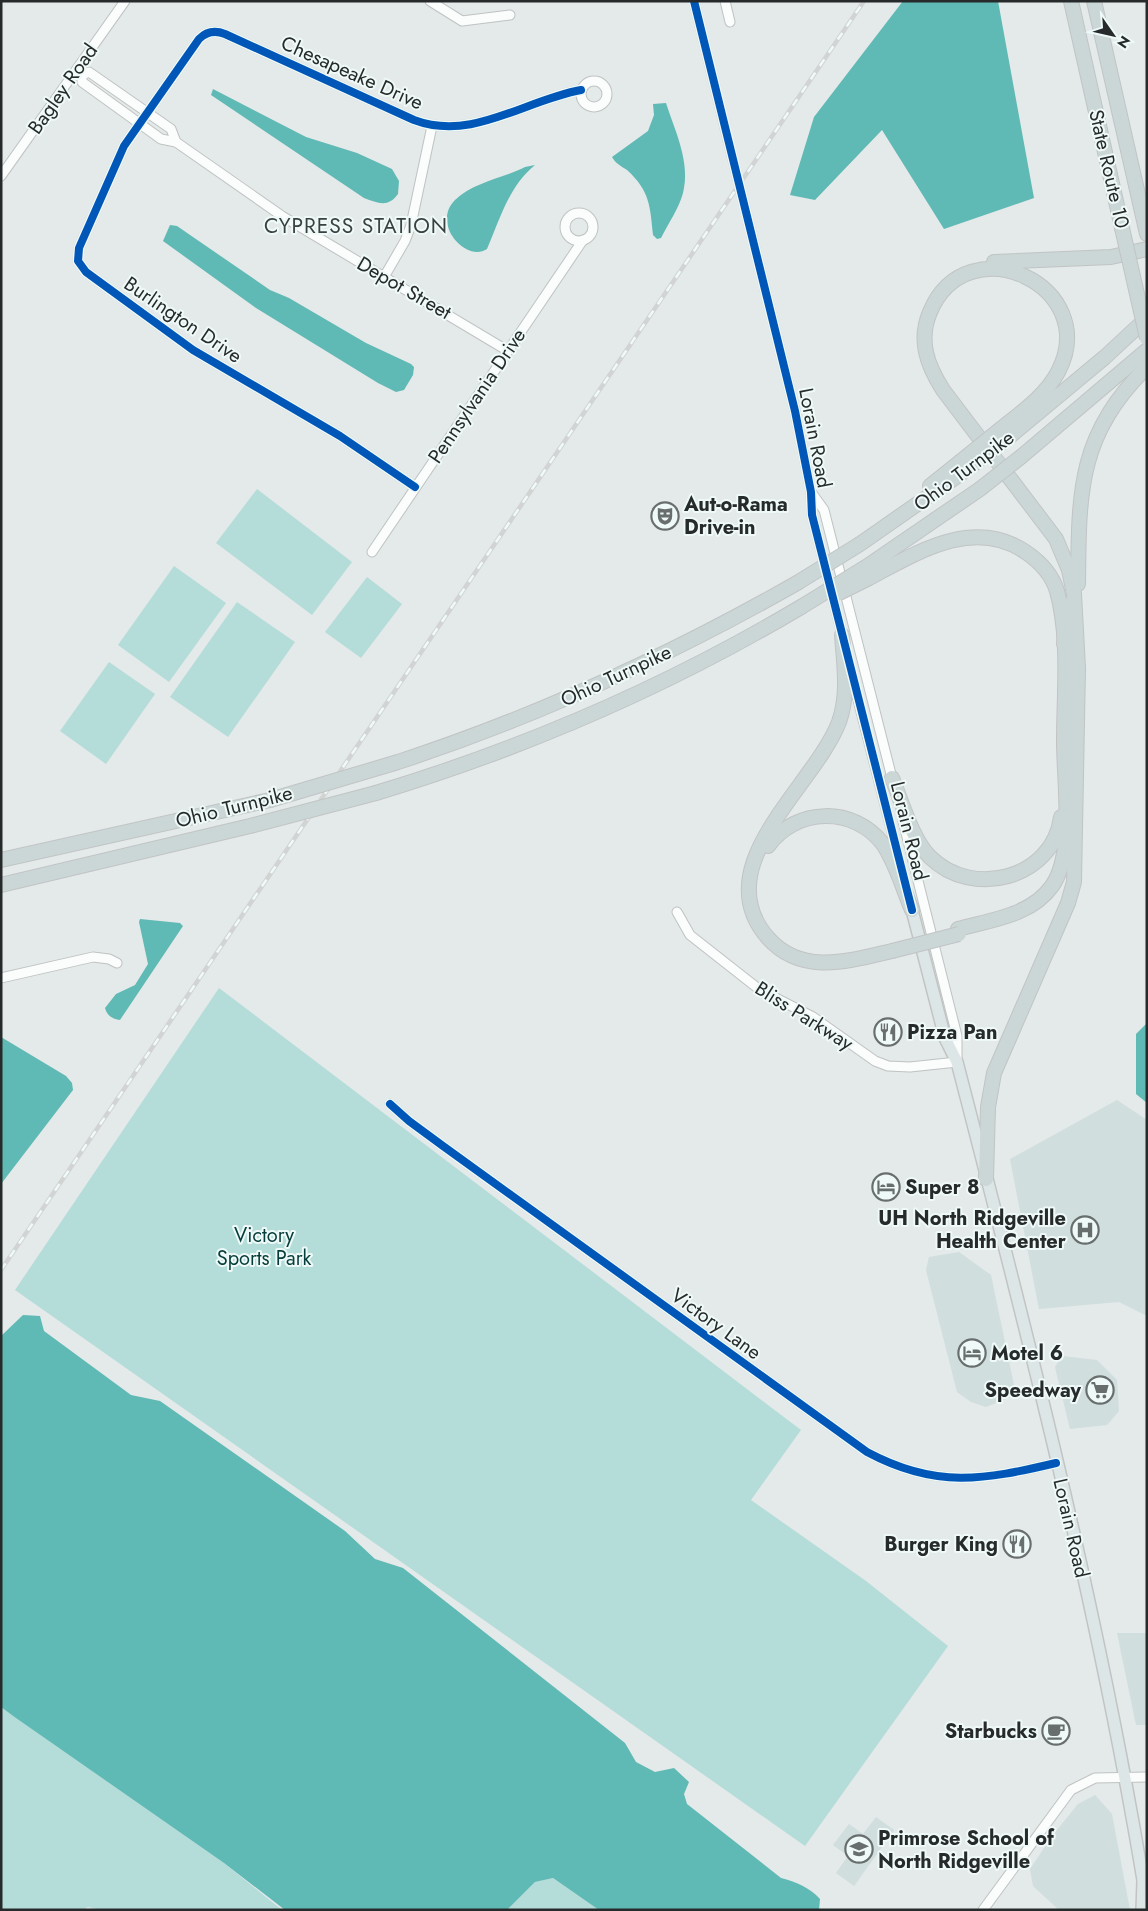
<svg xmlns="http://www.w3.org/2000/svg" width="1148" height="1911" font-family="Jost,sans-serif">
  <style>
    .built { fill: #d0dedd }
    .green { fill: #b4ddda }
    .water { fill: #5fb9b4 }
    .lines { fill: none; stroke-linecap: round; stroke-linejoin: round }
    .minor-casing { stroke: #bfc3c2; stroke-width: 11 }
    .major-casing { stroke: #c2c4c4; stroke-width: 14 }
    .highway-casing { stroke: #c2c4c4; stroke-width: 16 }
    .minor { stroke: #fbfcfc; stroke-width: 9 }
    .major { stroke: #dde6e6; stroke-width: 11 }
    .highway { stroke: #cad7d6; stroke-width: 14 }
    .rail-casing { stroke: #d2d4d4; stroke-width: 4.5 }
    .rail { stroke: #eef9f8; stroke-width: 2.5; stroke-dasharray: 8; stroke-linecap: butt }
    .minor-bridge-casing { stroke: #bfc3c2; stroke-width: 11; stroke-linecap: butt }
    .highway-bridge-casing { stroke: #c2c4c4; stroke-width: 16; stroke-linecap: butt }
    .minor-bridge { stroke: #fbfcfc; stroke-width: 9 }
    .highway-bridge { stroke: #cad7d6; stroke-width: 14 }
    .cycleway-casing { stroke: #eef9f8; stroke-width: 11 }
    .cycleway { stroke: #0057b8; stroke-width: 8 }
    .labels { text-anchor: middle; dominant-baseline: central; stroke-width: 4; stroke-linejoin: round; paint-order: stroke }
    .street-label { font-size: 20px; fill: #262a2a; stroke: #eef9f8 }
    .poi-label { font-size: 20px; font-weight: bold; fill: #262a2a; stroke: #eef9f8; text-anchor: start }
    .park-label { font-size: 20px; fill: #053d3a; stroke: #eef9f8 }
    .neighbourhood-label { font-size: 21px; letter-spacing: 1px; fill: #394241; stroke: #eef9f8 }
  </style>
  <rect width="100%" height="100%" fill="#e4e9e9"/>
  <g class="built">
    <path d="M 1117,1100 L 1147,1120 L 1147,1316 L 1119,1302 L 1039,1309 L 1010,1159 Z"/>
    <path d="M 959,1252 L 991,1275 L 1016,1395 L 986,1407 L 971,1402 L 957,1392 L 926,1270 L 929,1257 Z"/>
    <path d="M 1062,1356 L 1097,1360 L 1117,1380 L 1119,1411 L 1107,1425 L 1070,1429 L 1055,1367 Z"/>
    <path d="M 1117,1633 L 1147,1633 L 1147,1725 L 1136,1725 Z"/>
    <path d="M 1095,1795 L 1112,1814 L 1130,1910 L 1059,1910 L 1033,1886 L 1030,1869 L 1053,1835 L 1078,1804 Z"/>
    <path d="M 876,1817 L 894,1830 L 854,1886 L 836,1873 L 848,1856 L 833,1845 L 849,1824 L 863,1834 Z"/>
  </g>
  <g class="green">
    <path d="M 257,489 L 352,562 L 312,615 L 216,543 Z"/>
    <path d="M 174,566 L 226,603 L 169,682 L 118,645 Z"/>
    <path d="M 367,577 L 402,604 L 361,658 L 325,632 Z"/>
    <path d="M 237,602 L 295,642 L 228,737 L 170,697 Z"/>
    <path d="M 109,662 L 155,694 L 106,764 L 60,731 Z"/>
    <path d="M 219,988 L 801,1430 L 751,1500 L 866,1581 L 948,1646 L 805,1846 L 15,1290 Z"/>
    <path d="M 1,1707 L 224,1863 L 282,1910 L 101,1910 L 88,1907 L 82,1910 L 1,1910 Z"/>
    <path d="M 553,1878 L 599,1910 L 507,1910 L 535,1882 Z"/>
  </g>
  <g class="water">
    <path d="M 903,1 L 998,1 L 1034,198 L 944,229 L 882,130 L 815,200 L 790,195 L 814,117 Z"/>
    <path d="M 213,89 L 306,137 L 357,153 L 392,169 L 399,181 L 398,194 C 388,208 378,203 364,198 L 211,95 Z"/>
    <path d="M 666,103 C 675,131 691,163 683,193 C 679,208 668,224 661,238 L 657,239 L 653,235 C 650,206 650,191 627,170 C 621,166 615,163 612,157 L 648,131 L 654,115 L 653,104 Z"/>
    <path d="M 535,165 C 509,186 500,219 487,249 C 466,263 431,224 455,200 C 473,182 504,178 525,167 Z"/>
    <path d="M 170,225 L 177,226 L 270,290 L 289,298 L 366,343 L 411,364 L 414,367 L 413,375 L 404,390 L 396,392 L 378,383 L 256,308 L 163,241 Z"/>
    <path d="M 140,919 L 180,923 L 183,926 L 120,1020 C 113,1019 107,1016 105,1008 L 116,994 L 135,985 L 148,964 L 139,922 Z"/>
    <path d="M 1147,1023 L 1147,1103 L 1136,1094 L 1136,1034 Z"/>
    <path d="M 1,1037 L 66,1076 L 72,1083 L 73,1090 L 1,1184 Z"/>
    <path d="M 23,1315 L 40,1316 L 44,1331 L 131,1395 L 160,1401 L 345,1531 L 375,1559 L 403,1568 L 625,1743 L 636,1762 L 655,1772 L 674,1768 L 689,1782 L 684,1794 L 687,1804 L 781,1878 C 796,1882 809,1887 820,1899 L 819,1910 L 599,1910 L 553,1878 L 535,1882 L 507,1910 L 285,1910 L 224,1863 L 16,1718 L 1,1707 L 1,1336 Z"/>
  </g>
  <g class="lines">
    <g class="minor-casing">
      <g id="minor">
        <path d="M 430,1 L 462,21 L 510,15"/>
        <path d="M 694,1 L 728,140"/>
        <path d="M 725,1 L 730,22"/>
        <path d="M 89,72 L 171,129 L 176,142 L 161,139 L 82,82 L 82,75 Z"/>
        <circle cx="594" cy="94" r="13"/>
        <path d="M 176,142 L 282,216 L 508,351"/>
        <path d="M 1,176 L 125,1"/>
        <circle cx="579" cy="227" r="14"/>
        <path d="M 749,224 L 795,411 L 811,492 L 812,515 L 843,638"/>
        <path d="M 384,277 L 405,241 L 411,225 L 432,126"/>
        <path d="M 415,487 L 340,436 L 193,350 L 86,272 L 78,261 L 79,248 L 124,146 L 199,39 C 206,32 215,30 225,34 L 414,120 C 472,142 525,100 581,90"/>
        <path d="M 811,492 L 824,510 L 893,782"/>
        <path d="M 372,552 L 583,240"/>
        <path d="M 849,665 L 902,871"/>
        <path d="M 677,912 L 690,935 L 760,990 L 813,1017 L 875,1061 L 888,1066 L 910,1067 L 957,1062 L 957,1036 L 903,821"/>
        <path d="M 1,978 L 93,957 L 109,959 L 117,963"/>
        <path d="M 390,1104 L 409,1121 L 443,1146 L 867,1452 C 936,1489 984,1480 1056,1463"/>
        <path d="M 983,1910 L 1071,1790 L 1095,1778 L 1147,1777"/>
      </g>
    </g>
    <g class="major-casing">
      <g id="major">
        <path d="M 912,910 L 945,1038 L 957,1062 C 1027,1332 1097,1604 1143,1880 L 1147,1888"/>
        <path d="M 1142,1910 L 1143,1881"/>
      </g>
    </g>
    <g class="highway-casing">
      <g id="highway">
        <path d="M 1071,1 L 1122,228"/>
        <path d="M 1094,1 L 1147,234"/>
        <path d="M 994,262 L 1111,257 L 1147,249"/>
        <path d="M 1009,437 L 1105,357 L 1147,318"/>
        <path d="M 1022,456 L 1147,350"/>
        <path d="M 930,486 L 960,462"/>
        <path d="M 860,544 L 966,470"/>
        <path d="M 866,567 L 980,489"/>
        <path d="M 869,578 C 918,552 975,516 1027,553 C 1040,562 1052,575 1057,591 C 1070,638 1064,693 1064,742 C 1064,781 1075,854 1052,886 C 1031,916 990,920 958,929"/>
        <path d="M 1078,584 C 1079,495 1077,434 1147,367"/>
        <path d="M 842,635 C 844,664 849,694 839,722 C 814,787 705,866 768,938 C 802,976 849,961 892,951"/>
        <path d="M 1064,644 L 1068,605"/>
        <path d="M 398,762 C 538,716 669,656 797,583"/>
        <path d="M 892,778 C 902,802 912,839 930,857 C 972,899 1053,879 1061,817"/>
        <path d="M 376,793 C 525,748 668,686 801,607"/>
        <path d="M 768,846 C 796,807 854,806 883,844 C 896,863 903,889 912,910"/>
        <path d="M 1,860 L 270,800"/>
        <path d="M 1,885 L 250,826"/>
        <path d="M 986,1179 L 988,1107 L 994,1073 L 1068,903 L 1074,882 L 1078,668 L 1074,594 L 1069,570 L 1056,539 L 943,390 C 927,365 918,340 930,312 C 967,223 1103,286 1058,372 C 1046,395 1022,412 1002,428"/>
      </g>
    </g>
    <use href="#minor" class="minor"/>
    <use href="#major" class="major"/>
    <use href="#highway" class="highway"/>
    <g class="rail-casing">
      <path id="rail" d="M 1,1270 L 864,1"/>
    </g>
    <use href="#rail" class="rail"/>
    <g class="minor-bridge-casing">
      <path id="minor-bridge" d="M 728,140 L 749,224"/>
    </g>
    <g class="highway-bridge-casing">
      <g id="highway-bridge">
        <path d="M 1122,228 L 1147,338"/>
        <path d="M 960,462 L 1002,428"/>
        <path d="M 966,470 L 1009,437"/>
        <path d="M 980,489 L 1022,456"/>
        <path d="M 797,583 L 860,544"/>
        <path d="M 839,593 L 869,578"/>
        <path d="M 801,607 L 866,567"/>
        <path d="M 270,800 L 398,762"/>
        <path d="M 250,826 L 376,793"/>
        <path d="M 892,951 L 959,934"/>
      </g>
    </g>
    <use href="#minor-bridge" class="minor-bridge"/>
    <use href="#highway-bridge" class="highway-bridge"/>
    <g class="cycleway-casing">
      <g id="cycleway">
        <path d="M 694,1 L 795,411 L 811,492 L 812,515 L 912,910"/>
        <path d="M 415,487 L 340,436 L 193,350 L 86,272 L 78,261 L 79,248 L 124,146 L 199,39 C 206,32 215,30 225,34 L 414,120 C 472,142 525,100 581,90"/>
        <path d="M 390,1104 L 409,1121 L 443,1146 L 867,1452 C 936,1489 984,1480 1056,1463"/>
      </g>
    </g>
    <use href="#cycleway" class="cycleway"/>
  </g>
  <defs>
    <g id="theatre-ring" transform="scale(1.4375)"><circle r="9.5" fill="#eef9f8" stroke="#686d6d" stroke-width="1.5"/><path d="M-5-5.5Q0-4 5-5.5V0Q5 5 0 6Q-5 5-5 0ZM-3.3-2.5H-1v1.5H-3.3ZM1-2.5H3.3v1.5H1ZM-2.8 1Q0 5.5 2.8 1Z" fill="#686d6d"/></g>
    <g id="restaurant-ring" transform="scale(1.4375)"><circle r="9.5" fill="#eef9f8" stroke="#686d6d" stroke-width="1.5"/><path d="M-5-6h1v4h1v-4h1v4h1v-4h1v5L-1.5 .5V6h-2V.5L-5-1ZM5-6V6H3V1.5H1.5Q1.5-4 5-6Z" fill="#686d6d"/></g>
    <g id="hotel-ring" transform="scale(1.4375)"><circle r="9.5" fill="#eef9f8" stroke="#686d6d" stroke-width="1.5"/><path d="M-6-4.5h1.5V1H6V5H4.5V3h-9V5H-6ZM-4 0a1.8 1.8 0 1 1 3.6 0ZM.5 0V-2.5h3Q6-2.5 6 0Z" fill="#686d6d"/></g>
    <g id="hospital-ring" transform="scale(1.4375)"><circle r="9.5" fill="#eef9f8" stroke="#686d6d" stroke-width="1.5"/><path d="M-5-5h3v3.5h4V-5h3V5h-3V1.5h-4V5h-3Z" fill="#686d6d"/></g>
    <g id="supermarket-ring" transform="scale(1.4375)"><circle r="9.5" fill="#eef9f8" stroke="#686d6d" stroke-width="1.5"/><path d="M-6-5.5h2.5l.6 2H6L4.5 2H-2.5L-4.4-4H-6ZM-1.5 3.2a1.3 1.3 0 1 0 .1 0ZM3 3.2a1.3 1.3 0 1 0 .1 0Z" fill="#686d6d"/></g>
    <g id="cafe-ring" transform="scale(1.4375)"><circle r="9.5" fill="#eef9f8" stroke="#686d6d" stroke-width="1.5"/><path d="M-5.5-4.5H6V0H3Q3 3.5 0 3.5H-2.5Q-5.5 3.5-5.5 0ZM3-3.2v2h1.7v-2ZM-6 4.5H4V6H-6Z" fill="#686d6d"/></g>
    <g id="school-ring" transform="scale(1.4375)"><circle r="9.5" fill="#eef9f8" stroke="#686d6d" stroke-width="1.5"/><path d="M0-5L7-2L0 1L-7-2ZM-4 1L0 2.5L4 1V4Q0 6-4 4Z" fill="#686d6d"/></g>
  </defs>
  <g fill-rule="evenodd">
    <use href="#theatre-ring" x="665" y="516"/>
    <use href="#restaurant-ring" x="888" y="1032"/>
    <use href="#hotel-ring" x="886" y="1187"/>
    <use href="#hospital-ring" x="1085" y="1230"/>
    <use href="#hotel-ring" x="972" y="1353"/>
    <use href="#supermarket-ring" x="1100" y="1390"/>
    <use href="#restaurant-ring" x="1017" y="1544"/>
    <use href="#cafe-ring" x="1056" y="1731"/>
    <use href="#school-ring" x="859" y="1849"/>
  </g>
  <g class="labels">
    <g class="street-label">
      <text transform="translate(352 73) rotate(24)">Chesapeake Drive</text>
      <text transform="translate(63 89) rotate(-55)">Bagley Road</text>
      <text transform="translate(1109 169) rotate(77)">State Route 10</text>
      <text transform="translate(404 288) rotate(30)">Depot Street</text>
      <text transform="translate(183 320) rotate(34)">Burlington Drive</text>
      <text transform="translate(477 396) rotate(-56)">Pennsylvania Drive</text>
      <text transform="translate(815 438) rotate(79)">Lorain Road</text>
      <text transform="translate(964 471) rotate(-37)">Ohio Turnpike</text>
      <text transform="translate(616 676) rotate(-25)">Ohio Turnpike</text>
      <text transform="translate(234 807) rotate(-14)">Ohio Turnpike</text>
      <text transform="translate(909 831) rotate(76)">Lorain Road</text>
      <text transform="translate(804 1016) rotate(32)">Bliss Parkway</text>
      <text transform="translate(716 1324) rotate(36)">Victory Lane</text>
      <text transform="translate(1071 1528) rotate(77)">Lorain Road</text>
    </g>
    <g class="poi-label">
      <text x="684" y="504">Aut-o-Rama<tspan x="684" dy="23">Drive-in</tspan></text>
      <text x="907" y="1032">Pizza Pan</text>
      <text x="905" y="1187">Super 8</text>
      <text x="1066" y="1218" text-anchor="end">UH North Ridgeville<tspan x="1066" dy="23">Health Center</tspan></text>
      <text x="991" y="1353">Motel 6</text>
      <text x="1081" y="1390" text-anchor="end">Speedway</text>
      <text x="998" y="1544" text-anchor="end">Burger King</text>
      <text x="1037" y="1731" text-anchor="end">Starbucks</text>
      <text x="878" y="1838">Primrose School of<tspan x="878" dy="23">North Ridgeville</tspan></text>
    </g>
    <g class="park-label">
      <text x="264" y="1235">Victory<tspan x="264" dy="23">Sports Park</tspan></text>
    </g>
    <g class="neighbourhood-label">
      <text x="356" y="226">CYPRESS STATION</text>
    </g>
  </g>
  <rect width="1148" height="1911" fill="none" stroke="#262a2a" stroke-width="5"/>
  <g transform="translate(1113 35) rotate(124)" stroke="#eef9f8" stroke-width="4" paint-order="stroke">
  <path d="M0-4L9 19L0 12L-9 19Z" fill="#262a2a"/>
  <text y="-8" font-size="14" font-weight="bold" text-anchor="middle" fill="#262a2a">N</text>
  </g>
</svg>
